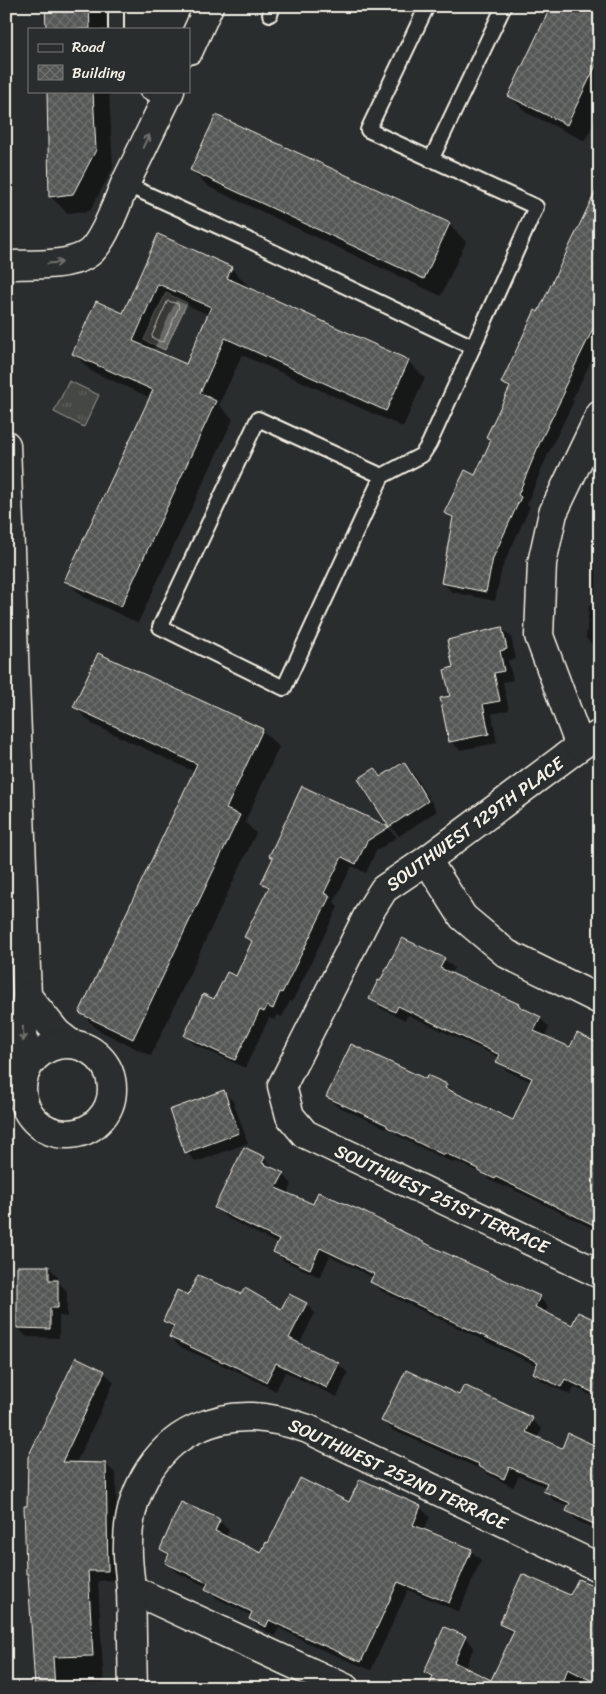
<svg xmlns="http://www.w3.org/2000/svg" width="606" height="1694" font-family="Sriracha,sans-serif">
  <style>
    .grass { fill: url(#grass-tufts); stroke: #9c9c96 }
    .water { fill: #676866; stroke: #9f9f9a }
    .shadow { fill: #0007; fill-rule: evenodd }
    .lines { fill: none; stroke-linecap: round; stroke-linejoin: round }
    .shore { stroke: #bcbab4; stroke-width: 1 }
    .building { fill: url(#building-cross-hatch); stroke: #f4f1e8; fill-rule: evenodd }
    .service-casing { stroke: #f4f1e8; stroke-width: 18 }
    .minor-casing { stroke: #f4f1e8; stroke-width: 31 }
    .service { stroke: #2a2d2e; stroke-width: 14 }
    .minor { stroke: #2a2d2e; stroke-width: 28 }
    .oneway { stroke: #71726f }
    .labels { text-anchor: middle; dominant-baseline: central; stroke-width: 5; stroke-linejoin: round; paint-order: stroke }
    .street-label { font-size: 18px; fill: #f4f1e8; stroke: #2a2d2e }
  </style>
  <defs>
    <pattern id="grass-tufts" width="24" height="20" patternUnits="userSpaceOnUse" patternTransform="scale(1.25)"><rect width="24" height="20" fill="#444645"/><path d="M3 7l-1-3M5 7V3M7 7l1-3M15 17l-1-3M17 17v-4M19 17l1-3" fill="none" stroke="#606160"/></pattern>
    <pattern id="building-cross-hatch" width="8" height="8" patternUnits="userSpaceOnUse" patternTransform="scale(1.25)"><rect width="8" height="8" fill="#555756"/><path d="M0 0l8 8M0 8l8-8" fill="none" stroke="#6e706e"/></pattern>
  </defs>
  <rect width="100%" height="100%" fill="#2a2d2e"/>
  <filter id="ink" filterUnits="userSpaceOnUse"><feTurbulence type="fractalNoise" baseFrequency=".02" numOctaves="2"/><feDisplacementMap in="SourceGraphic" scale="10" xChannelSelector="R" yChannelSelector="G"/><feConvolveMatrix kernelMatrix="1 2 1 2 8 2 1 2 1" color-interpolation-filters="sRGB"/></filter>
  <g filter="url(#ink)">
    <path class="grass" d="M 69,381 L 99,395 L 84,427 L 54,412 Z"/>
    <path class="water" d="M 166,293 L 187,303 L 165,350 L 144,340 Z"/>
    <g class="shadow">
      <path d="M 47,6 L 106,6 L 107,29 L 47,29 Z"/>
      <path d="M 600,6 L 600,110 L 585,141 L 527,113 L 509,96 Z"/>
      <path d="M 48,91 L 109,91 L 113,168 L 90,211 L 67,213 L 50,196 Z"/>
      <path d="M 191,170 L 449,224 L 466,242 L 441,296 L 209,187 Z"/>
      <path d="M 600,183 L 600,343 L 572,400 L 574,401 L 549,452 L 527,504 L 530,507 L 502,568 L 495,601 L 452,592 L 443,583 L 454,521 L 446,513 L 476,476 L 492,441 L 487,437 L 510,390 L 502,382 L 539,314 Z"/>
      <path d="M 159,236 L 231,268 L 248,286 L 247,288 L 408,361 L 425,378 L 403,427 L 242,355 L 219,405 L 233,419 L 138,623 L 83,597 L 66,580 L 151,398 L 91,371 L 74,354 L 123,315 ZM 176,300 L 209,315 L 186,366 L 153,351 Z"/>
      <path d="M 596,539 L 600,539 L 600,648 L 595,648 L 586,638 L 589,606 L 594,605 Z"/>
      <path d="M 501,628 L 511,637 L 516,659 L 508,660 L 513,680 L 503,682 L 509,710 L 492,714 L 497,743 L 460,750 L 450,741 L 452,697 L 455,668 Z"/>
      <path d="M 75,707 L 262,730 L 279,747 L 245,822 L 256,833 L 151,1056 L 98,1030 L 81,1013 L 195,772 L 92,724 Z"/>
      <path d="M 403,764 L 413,773 L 437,811 L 399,836 L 390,826 L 375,770 L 382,777 Z"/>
      <path d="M 303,788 L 388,828 L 397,837 L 376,851 L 366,873 L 352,866 L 334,902 L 338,907 L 292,1002 L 290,1001 L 282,1017 L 277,1015 L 274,1020 L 269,1018 L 245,1068 L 195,1045 L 185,1035 L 237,977 L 252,944 L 246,937 L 269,890 L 262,883 L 274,859 L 271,856 Z"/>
      <path d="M 444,959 L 454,968 L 451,974 L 519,1005 L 523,1010 L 540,1018 L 549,1027 L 545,1037 L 571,1049 L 600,1045 L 600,1232 L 506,1186 L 505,1187 L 489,1180 L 486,1176 L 455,1161 L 454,1163 L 438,1156 L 398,1136 L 394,1132 L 337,1106 L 327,1097 L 427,1080 L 446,1085 L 454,1093 L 513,1121 L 532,1082 L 507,1071 L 498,1062 L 500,1058 L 408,1015 L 405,1020 L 380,1008 L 371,998 Z"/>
      <path d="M 224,1092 L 233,1101 L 248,1143 L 196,1162 L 186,1152 Z"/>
      <path d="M 264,1158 L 274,1168 L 273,1169 L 283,1174 L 292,1184 L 288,1194 L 539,1297 L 548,1307 L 545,1313 L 573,1327 L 600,1323 L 600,1400 L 574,1387 L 571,1395 L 543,1382 L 534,1373 L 537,1366 L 381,1291 L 372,1282 L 374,1278 L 330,1256 L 320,1277 L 284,1261 L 275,1251 L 278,1244 L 225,1217 L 215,1208 Z"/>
      <path d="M 49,1267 L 58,1277 L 58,1282 L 67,1291 L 67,1317 L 59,1316 L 59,1338 L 27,1337 L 18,1328 Z"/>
      <path d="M 189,1297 L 282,1311 L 306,1304 L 315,1313 L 299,1345 L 338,1364 L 348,1373 L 337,1397 L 285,1372 L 276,1391 L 233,1369 L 233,1370 L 180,1347 L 170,1337 L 174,1330 L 164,1321 Z"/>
      <path d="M 104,1372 L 114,1382 L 76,1463 L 106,1464 L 116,1474 L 118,1580 L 98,1581 L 104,1688 L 35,1688 L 28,1507 Z"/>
      <path d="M 465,1386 L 532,1420 L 542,1429 L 537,1438 L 562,1450 L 600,1449 L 600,1531 L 577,1521 L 568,1511 L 570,1507 L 554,1501 L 545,1491 L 546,1487 L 519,1476 L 513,1487 L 489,1475 L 485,1471 L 392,1430 L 383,1421 L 460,1397 Z"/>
      <path d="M 350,1503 L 420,1507 L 430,1517 L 423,1531 L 471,1551 L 481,1560 L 459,1612 L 408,1590 L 371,1670 L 320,1649 L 279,1628 L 275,1636 L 260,1628 L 251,1619 L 252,1616 L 216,1598 L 206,1589 L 207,1587 L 176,1572 L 167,1563 L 169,1557 L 161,1549 L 218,1520 L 229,1530 L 226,1537 L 261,1555 Z"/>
      <path d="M 600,1608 L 600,1688 L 440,1688 L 426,1672 L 465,1637 L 474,1647 L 465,1669 L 491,1682 L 514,1635 L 500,1624 Z"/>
      <path d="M 176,1680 L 241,1688 L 175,1688 Z"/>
    </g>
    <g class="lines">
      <path class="shore" d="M 168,301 L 178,304 L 179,307 L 164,341 L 161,342 L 153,338 L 152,336 Z"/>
    </g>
    <g class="building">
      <path d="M 45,6 L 89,6 L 90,29 L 46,29 Z"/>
      <path d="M 551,6 L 600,6 L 600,57 L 567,125 L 508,96 Z"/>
      <path d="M 47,91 L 93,91 L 96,150 L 73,194 L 49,197 Z"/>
      <path d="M 216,115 L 450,223 L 424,279 L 190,170 Z"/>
      <path d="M 600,182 L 600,319 L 595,330 L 593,329 L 563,390 L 565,391 L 540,442 L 518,495 L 521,497 L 493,558 L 486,592 L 441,583 L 453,517 L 444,513 L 465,470 L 475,475 L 491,440 L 486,437 L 510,387 L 501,383 L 535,310 L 538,312 Z"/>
      <path d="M 158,234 L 232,267 L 227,278 L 409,360 L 386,411 L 225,338 L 200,393 L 216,401 L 121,607 L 64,581 L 153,390 L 72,354 L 96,301 L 123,313 ZM 158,284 L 211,307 L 186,364 L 133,341 Z"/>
      <path d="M 502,627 L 507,649 L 500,651 L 504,671 L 494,673 L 500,701 L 483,704 L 489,734 L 449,742 L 440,698 L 450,696 L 444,670 L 453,667 L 447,640 Z"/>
      <path d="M 98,653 L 263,729 L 226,809 L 240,815 L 133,1039 L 79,1013 L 197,764 L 73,707 Z"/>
      <path d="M 404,762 L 428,801 L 389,827 L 358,779 L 375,768 L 380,777 Z"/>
      <path d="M 302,786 L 389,827 L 367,841 L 356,864 L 342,857 L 324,893 L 330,896 L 282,993 L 280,992 L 273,1009 L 267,1006 L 264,1012 L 260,1010 L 235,1060 L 184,1036 L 203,994 L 214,999 L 227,972 L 236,976 L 252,941 L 244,937 L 269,887 L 261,883 L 273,858 L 269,856 Z"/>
      <path d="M 402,938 L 445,958 L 440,968 L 519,1004 L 519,1006 L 541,1017 L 534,1031 L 570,1047 L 577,1033 L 600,1044 L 600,1228 L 496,1177 L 495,1179 L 478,1171 L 479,1169 L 445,1153 L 444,1155 L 427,1147 L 387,1127 L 387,1125 L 326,1097 L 351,1044 L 426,1079 L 427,1075 L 447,1084 L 445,1088 L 513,1120 L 532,1078 L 496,1062 L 500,1055 L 398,1006 L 395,1012 L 369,999 L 378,980 L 380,981 Z"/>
      <path d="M 224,1090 L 239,1133 L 185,1153 L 169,1110 Z"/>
      <path d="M 244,1147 L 265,1157 L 262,1163 L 284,1173 L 276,1188 L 313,1204 L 318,1192 L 362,1211 L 437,1249 L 540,1296 L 535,1307 L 572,1325 L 578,1312 L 600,1322 L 600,1396 L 565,1379 L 561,1387 L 533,1373 L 538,1362 L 370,1282 L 374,1274 L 320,1248 L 310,1269 L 273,1252 L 279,1240 L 214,1208 Z"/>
      <path d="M 17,1266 L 49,1266 L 49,1280 L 58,1280 L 58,1308 L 50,1308 L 50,1329 L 17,1328 Z"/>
      <path d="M 198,1275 L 241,1294 L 245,1288 L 281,1309 L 289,1294 L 307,1303 L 289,1338 L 339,1363 L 327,1388 L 276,1363 L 266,1382 L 224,1361 L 223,1362 L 169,1337 L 174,1326 L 163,1321 L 177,1290 L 188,1295 Z"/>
      <path d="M 76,1357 L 105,1371 L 62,1462 L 106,1463 L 108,1571 L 88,1571 L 93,1656 L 53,1657 L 55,1688 L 35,1688 L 28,1574 L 26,1574 L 25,1537 L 24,1506 L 27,1506 L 28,1457 Z"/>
      <path d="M 406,1370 L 459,1395 L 464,1385 L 533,1418 L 526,1432 L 562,1448 L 568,1433 L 600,1448 L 600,1527 L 566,1511 L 570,1503 L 543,1491 L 547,1483 L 509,1467 L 504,1479 L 478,1466 L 479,1464 L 381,1421 Z"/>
      <path d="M 300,1478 L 349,1502 L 360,1479 L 421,1506 L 413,1525 L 472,1549 L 449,1603 L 398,1582 L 361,1662 L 309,1639 L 269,1620 L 266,1627 L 249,1619 L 252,1612 L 205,1589 L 208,1583 L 165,1563 L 169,1554 L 160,1549 L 181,1502 L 218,1518 L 220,1520 L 215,1531 L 261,1553 L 266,1542 L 268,1543 Z"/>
      <path d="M 522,1574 L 570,1595 L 578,1579 L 600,1588 L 600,1685 L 568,1669 L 559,1688 L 428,1688 L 433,1676 L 424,1672 L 444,1627 L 466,1636 L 454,1662 L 491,1680 L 514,1631 L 499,1624 Z"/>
    </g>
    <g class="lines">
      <g class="service-casing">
        <g id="service">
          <path d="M 116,6 L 116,29"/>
          <path d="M 427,6 L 368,130 L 536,207 L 473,347"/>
          <path d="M 270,14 L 273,6"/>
          <path d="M 147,91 L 165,100"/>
          <path d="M 431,160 L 504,6"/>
          <path d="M 125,184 L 244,238 L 473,347 L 429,444 L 422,455 L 382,476 L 284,688 L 160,627 L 258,419 L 382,476"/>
        </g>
      </g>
      <g class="minor-casing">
        <g id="minor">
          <path d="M 189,50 L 209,6"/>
          <path d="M 6,265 C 29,264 66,267 86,255 C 104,245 117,201 126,182 C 141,152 155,122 170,91"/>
          <path d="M 6,445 L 27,996 L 23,1028 L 25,1072"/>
          <path d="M 600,734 L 580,746 L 427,860 L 384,889 L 370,911 L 282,1086 L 290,1116 L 305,1134 L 600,1274"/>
          <path d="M 580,746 L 539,636 L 542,563 L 553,513 L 600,415"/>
          <path d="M 427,860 L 463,917 L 507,954 L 600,1000"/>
          <path d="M 27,996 L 57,1033 L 71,1044"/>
          <circle cx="67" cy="1089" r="45"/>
          <path d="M 131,1589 L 345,1688"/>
          <path d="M 133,1688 C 132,1655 132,1622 131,1589 C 130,1574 127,1559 128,1544 C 128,1497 152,1449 195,1429 C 233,1411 269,1415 308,1429 L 600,1568"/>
        </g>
      </g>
      <use href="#service" class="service"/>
      <use href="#minor" class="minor"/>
    </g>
    <defs><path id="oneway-shaft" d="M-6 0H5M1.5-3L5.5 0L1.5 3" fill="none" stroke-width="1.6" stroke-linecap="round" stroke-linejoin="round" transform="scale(1.25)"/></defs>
    <g class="oneway">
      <use href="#oneway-shaft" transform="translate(146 141) rotate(-64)"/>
      <use href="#oneway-shaft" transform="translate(55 263) rotate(-4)"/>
      <use href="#oneway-shaft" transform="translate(23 1034) rotate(89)"/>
    </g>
  </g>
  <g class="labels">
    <g class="street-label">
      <text transform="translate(475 824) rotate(-36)">SOUTHWEST 129TH PLACE</text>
      <text transform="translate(442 1199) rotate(25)">SOUTHWEST 251ST TERRACE</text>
      <text transform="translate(398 1474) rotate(25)">SOUTHWEST 252ND TERRACE</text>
    </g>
  </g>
  <rect width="606" height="1694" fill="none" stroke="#2a2d2e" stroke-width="25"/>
  <rect x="12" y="12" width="581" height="1669" fill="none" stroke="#f4f1e8" stroke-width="2" filter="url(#ink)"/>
  <rect x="28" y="28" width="162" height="65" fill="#2a2d2e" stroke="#7b7b78"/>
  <rect x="38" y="44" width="25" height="8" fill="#2a2d2e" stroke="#7b7b78"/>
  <text x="72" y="52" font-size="15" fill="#f4f1e8">Road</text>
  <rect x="38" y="65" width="25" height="15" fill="url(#building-cross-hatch)" stroke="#7b7b78"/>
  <text x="72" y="78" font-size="15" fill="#f4f1e8">Building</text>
</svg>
